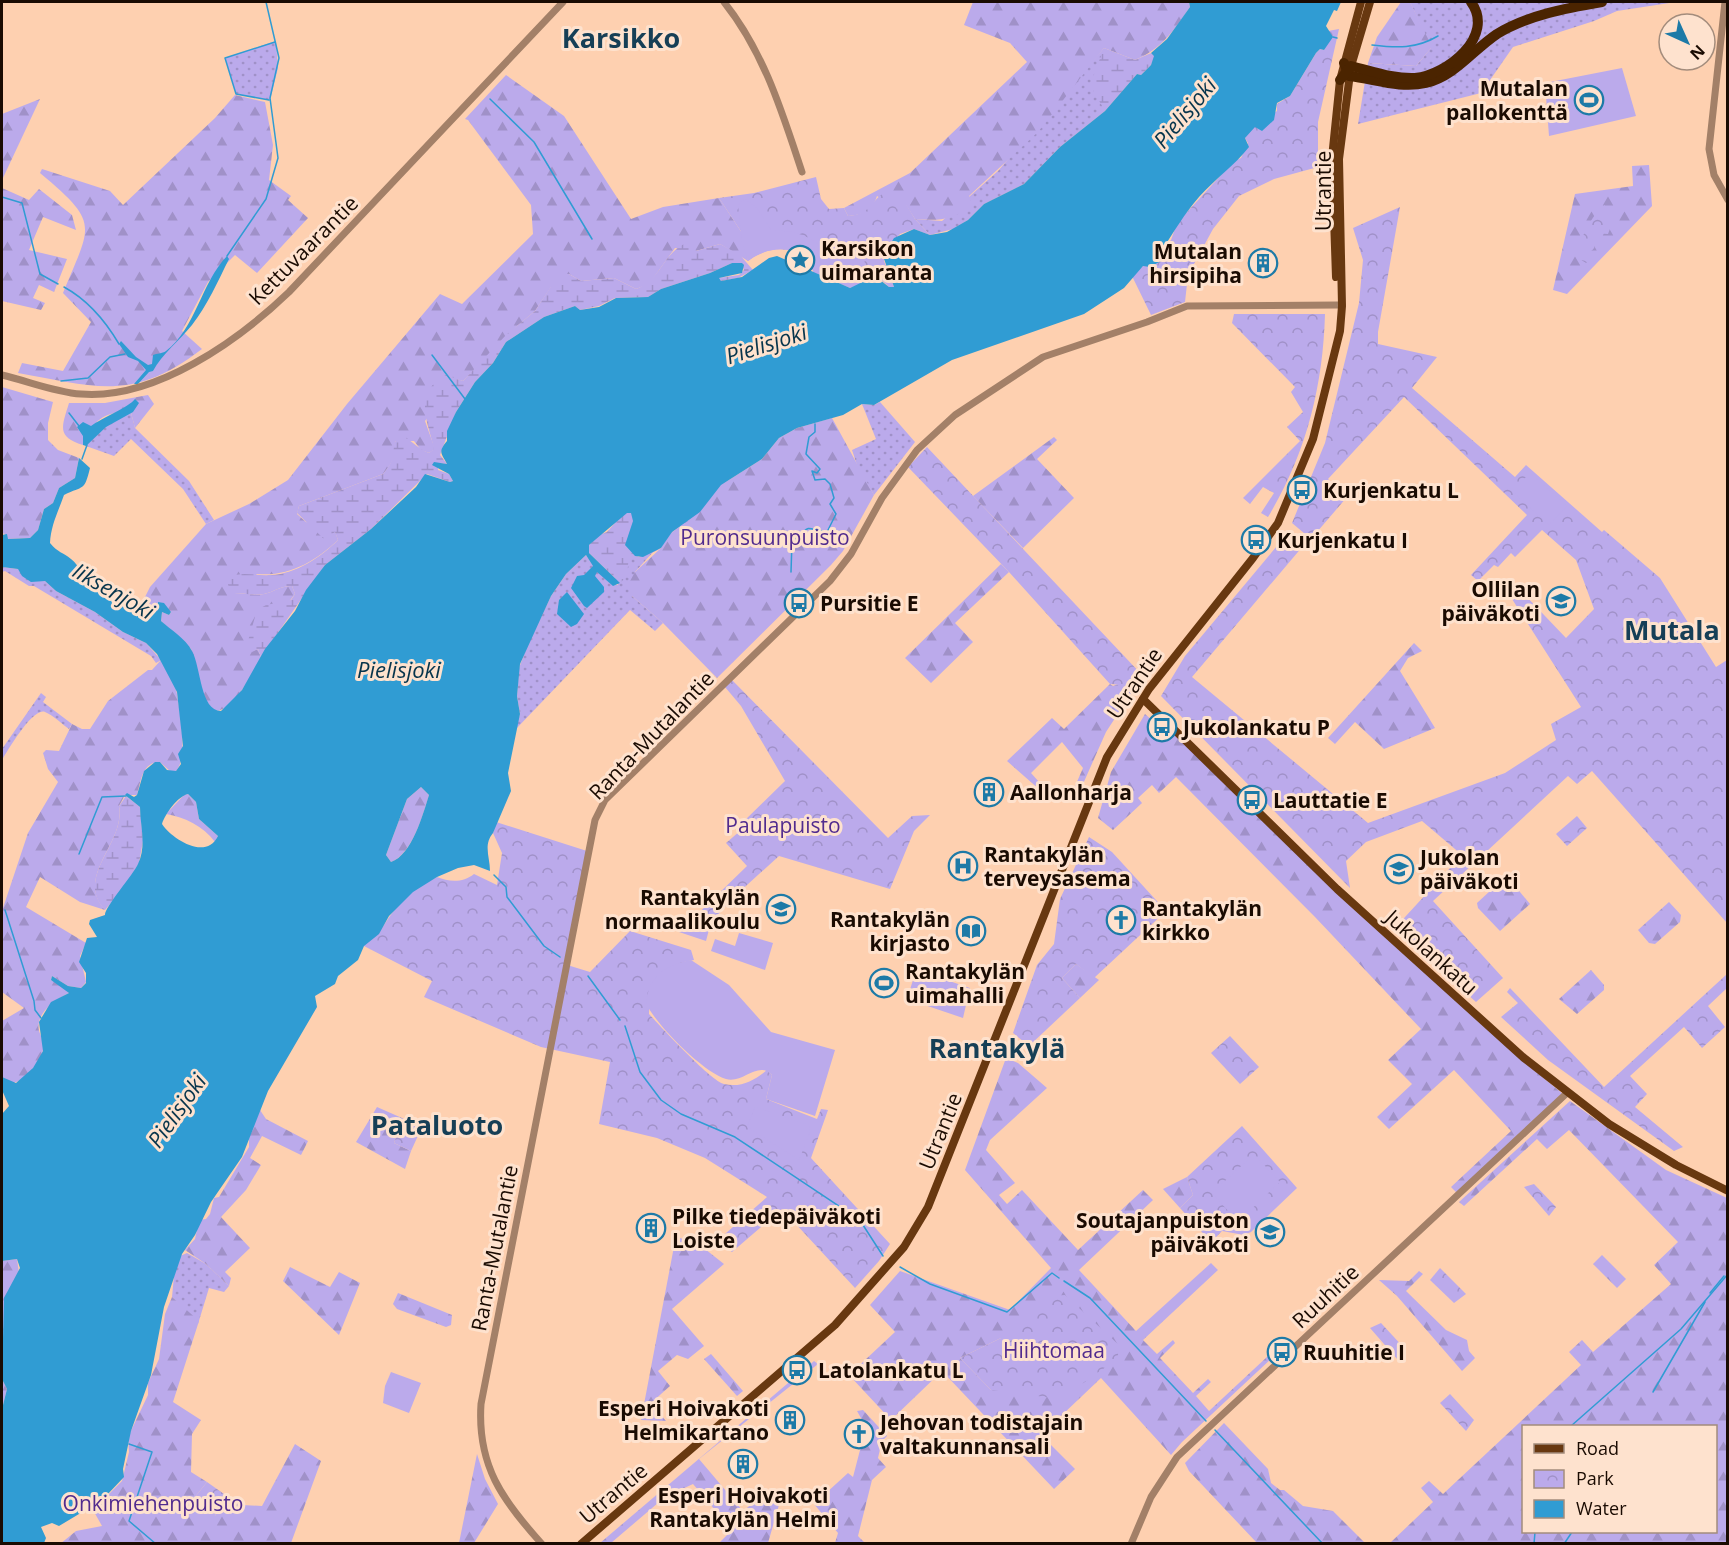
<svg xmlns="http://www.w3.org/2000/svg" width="1729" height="1545" font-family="'Open Sans',sans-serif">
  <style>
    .grass { fill: url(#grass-dots) }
    .forest { fill: url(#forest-firs); fill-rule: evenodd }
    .wetland { fill: url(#wetland-marsh) }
    .park { fill: url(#park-crowns) }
    .garden { fill: #bbaaeb }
    .water { fill: #309cd3; fill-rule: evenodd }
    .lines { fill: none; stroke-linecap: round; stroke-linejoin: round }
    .stream { stroke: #309cd3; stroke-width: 1.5 }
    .minor { stroke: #a38068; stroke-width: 7 }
    .major { stroke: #683810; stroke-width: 8 }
    .highway { stroke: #4b2400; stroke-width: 10 }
    .labels { text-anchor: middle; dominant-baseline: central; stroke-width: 6; stroke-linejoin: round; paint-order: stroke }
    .poi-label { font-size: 21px; font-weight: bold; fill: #1a0b02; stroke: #fee2ce; text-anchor: start }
    .street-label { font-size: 21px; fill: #1a0b02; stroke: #fee2ce }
    .park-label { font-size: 21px; fill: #512b8e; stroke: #fee2ce }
    .water-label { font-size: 22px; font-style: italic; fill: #07354c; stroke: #fee2ce }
    .district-label { font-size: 27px; font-weight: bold; fill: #163f56; stroke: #fee2ce }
  </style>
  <defs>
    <pattern id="grass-dots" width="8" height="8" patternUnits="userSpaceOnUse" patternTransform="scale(1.5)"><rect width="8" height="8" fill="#bbaaeb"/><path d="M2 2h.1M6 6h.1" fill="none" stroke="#a091c8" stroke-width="1.8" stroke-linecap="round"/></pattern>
    <pattern id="forest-firs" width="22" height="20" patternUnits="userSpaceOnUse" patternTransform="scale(1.5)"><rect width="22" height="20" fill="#bbaaeb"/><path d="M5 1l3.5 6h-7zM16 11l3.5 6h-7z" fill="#a091c8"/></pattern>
    <pattern id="wetland-marsh" width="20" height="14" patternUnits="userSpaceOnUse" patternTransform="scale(1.5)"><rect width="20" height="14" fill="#bbaaeb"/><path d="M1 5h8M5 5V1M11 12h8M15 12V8" fill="none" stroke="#a091c8"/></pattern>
    <pattern id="park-crowns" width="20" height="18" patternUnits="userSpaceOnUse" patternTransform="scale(1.5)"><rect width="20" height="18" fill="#bbaaeb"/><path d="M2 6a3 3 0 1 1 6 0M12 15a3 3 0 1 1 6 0" fill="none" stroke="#a091c8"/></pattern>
  </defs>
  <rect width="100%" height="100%" fill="#fed0b0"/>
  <g class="grass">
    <path d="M 1410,2 L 1676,2 L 1617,11 L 1594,21 L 1513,47 L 1481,93 L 1358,124 L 1368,63 L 1416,66 L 1431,48 Z"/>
    <path d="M 276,41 L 278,68 L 270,100 L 236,94 L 225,58 Z"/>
    <path d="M 1104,48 L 1105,111 L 1060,147 L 1024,184 L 984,204 L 968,220 L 953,229 L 930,235 L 915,219 L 942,221 L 998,171 Z"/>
    <path d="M 880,402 L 915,442 L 874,495 L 858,468 L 852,450 L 876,439 L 862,404 L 874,405 Z"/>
    <path d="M 130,409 L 135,428 L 189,481 L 214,520 L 206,524 L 183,489 L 131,439 L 114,456 L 86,446 L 92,436 Z"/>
    <path d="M 599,535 L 639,557 L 654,551 L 635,572 L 632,596 L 663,623 L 655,631 L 630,610 L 515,730 L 520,714 L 517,696 L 519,668 L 526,649 L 551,596 L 566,574 L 586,555 L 597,571 L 613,585 L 618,585 Z"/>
    <path d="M 2,567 L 18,569 L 45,581 L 56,591 L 95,612 L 123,632 L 146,643 L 161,660 L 156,663 L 151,656 L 34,586 L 29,586 L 5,571 L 2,572 Z"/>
    <path d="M 41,693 L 46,697 L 43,702 L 72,724 L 69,729 C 62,724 53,715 45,712 C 33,707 8,750 2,760 L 2,749 Z"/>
    <path d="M 187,1253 L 206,1264 L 229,1286 L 224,1292 L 209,1288 L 198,1324 L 172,1297 L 174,1276 L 180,1256 Z"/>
  </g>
  <g class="forest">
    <path d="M 973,2 L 1189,2 L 1190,7 C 1174,30 1162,49 1135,60 L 1104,48 L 1038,132 L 969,196 L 973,206 C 950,220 941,221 915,219 L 906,205 L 898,210 L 877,196 C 872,211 863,215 848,216 L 844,208 L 910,173 L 1027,62 L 1010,43 L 964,25 Z"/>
    <path d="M 1401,2 L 1410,2 L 1432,47 L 1416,66 L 1368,63 L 1377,37 Z"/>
    <path d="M 506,75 L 564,116 L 631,219 L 663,207 L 719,198 L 744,236 L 748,261 L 720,244 L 696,251 L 675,248 L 649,284 L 636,289 L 614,278 L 581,281 L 569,274 L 551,287 L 535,311 L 517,326 L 463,381 L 456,379 L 425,421 L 435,449 L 429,453 L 421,450 L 414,441 L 395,441 C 395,456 393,463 383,474 L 299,506 L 297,514 L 306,522 L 335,531 L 338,540 C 316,561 289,577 257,574 L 234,593 C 244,593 255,596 264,594 C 274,592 280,586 292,586 L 295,594 L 252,651 L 258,649 L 261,657 C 253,672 234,711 215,711 L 206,705 L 191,649 L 161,621 L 162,612 L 169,615 L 171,612 L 138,611 L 150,587 L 206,524 L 249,504 L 288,480 L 347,404 L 440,294 L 462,304 L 533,234 L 531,205 L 468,120 L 465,119 Z"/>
    <path d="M 235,95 L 265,102 L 273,145 L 269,180 L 291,196 L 288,200 L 308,218 L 257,273 L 235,255 L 208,282 L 182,331 L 202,349 C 133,402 96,387 18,373 L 22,363 L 63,371 L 91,322 L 63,293 C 91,224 101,224 40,173 L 42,169 L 110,191 L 123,205 L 215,118 Z"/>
    <path d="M 40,99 L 2,180 L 2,114 Z"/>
    <path d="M 1649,165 L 1652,206 L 1567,294 L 1553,290 L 1575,194 L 1633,186 L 1632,166 Z"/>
    <path d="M 2,188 L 29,200 L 39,189 L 72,215 L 76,230 L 43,217 L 29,250 L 67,259 L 54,292 L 39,285 L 33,298 L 45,303 L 41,310 L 2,301 Z"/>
    <path d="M 2,387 L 53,402 L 48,423 L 48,440 L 58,450 L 79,458 L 75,478 L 59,488 L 53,503 L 44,509 L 38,530 L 30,538 L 7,539 L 4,533 L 2,535 Z"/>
    <path d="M 148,395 L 154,404 L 135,428 L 130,409 C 100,416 96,417 83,445 C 56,437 62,426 69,403 L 105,403 Z"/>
    <path d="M 832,418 L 874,495 L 843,551 L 831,565 L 717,678 L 663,623 L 632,596 L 629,583 L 635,572 L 661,548 L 666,537 L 687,521 L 721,485 L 762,459 L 779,438 L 797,428 Z"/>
    <path d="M 1054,437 L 1057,440 L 1037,459 L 1074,498 L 1023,548 L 973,496 Z"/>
    <path d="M 1001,564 L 1009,572 L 955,623 L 973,642 L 931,683 L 905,658 Z"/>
    <path d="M 1414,643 L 1422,651 L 1408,658 L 1400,671 L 1435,728 L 1384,749 L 1355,722 L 1335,744 L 1328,738 Z"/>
    <path d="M 161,660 C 165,670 176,683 177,694 C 180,713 188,758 176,771 L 171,772 L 160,762 C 142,762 141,781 137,795 L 125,795 L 119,806 C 126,843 74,876 105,910 L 80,902 L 40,877 L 26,907 L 86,943 L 80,956 L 86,982 L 81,988 L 68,986 L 52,976 L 51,980 L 64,987 L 69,993 C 55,1000 35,1013 39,1031 C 41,1037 45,1044 43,1050 C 40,1062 25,1082 12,1083 L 2,1077 L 2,1021 L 24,1008 L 2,992 L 2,911 L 28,833 L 58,782 L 48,769 L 43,753 L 46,750 L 59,751 L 72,724 L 82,729 L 90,729 L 108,701 L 148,670 L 152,670 Z"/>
    <path d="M 1127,681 L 1134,689 L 1106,732 L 1079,793 L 1073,791 L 1083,768 L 1062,742 L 1031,773 L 1040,783 L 1040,790 L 1007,761 L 1052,718 L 1064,729 L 1110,684 L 1113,686 Z"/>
    <path d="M 1145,714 L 1162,729 L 1171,729 L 1522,1060 L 1563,1094 L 1457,1193 L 1451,1187 L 1511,1131 L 1454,1070 L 1389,1129 L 1377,1117 L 1412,1084 L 1388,1060 L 1421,1029 L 1315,917 L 1176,777 L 1159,793 L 1152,785 L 1138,798 L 1142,803 L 1113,830 L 1098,818 L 1111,772 Z"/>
    <path d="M 421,787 L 429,795 C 423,815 412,854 391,862 L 386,855 L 407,799 Z"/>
    <path d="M 188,794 L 196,802 L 199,819 L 218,836 L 215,842 C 203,826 185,817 166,814 L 184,795 Z"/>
    <path d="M 1503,879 L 1510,880 L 1530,904 L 1500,931 L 1478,908 L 1477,903 Z"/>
    <path d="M 1669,902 L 1681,915 L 1680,922 L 1655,944 L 1649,943 L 1638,930 Z"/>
    <path d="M 1076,964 L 1099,980 L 1080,998 L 1062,978 Z"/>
    <path d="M 1591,970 L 1604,985 L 1604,990 L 1577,1014 L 1559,999 Z"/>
    <path d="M 1006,1058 L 1018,1063 L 1047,1088 L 990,1140 L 986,1150 L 1015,1183 L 999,1195 L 1007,1204 L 1022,1190 L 1078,1250 L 1143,1190 L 1153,1200 L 1079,1270 L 1136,1331 L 1211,1263 L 1218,1270 L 1143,1340 L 1157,1354 L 1173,1340 L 1175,1343 L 1160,1358 L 1193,1393 L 1208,1379 L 1211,1382 L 1196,1396 L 1209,1411 L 1282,1343 L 1285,1346 L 1182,1442 L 1171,1455 L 1101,1378 L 1041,1435 L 1075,1469 L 1054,1489 L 942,1371 L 891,1420 L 849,1375 L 895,1332 L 870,1305 L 900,1271 L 1010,1310 L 1051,1268 L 965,1170 ZM 1001,1338 L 991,1390 L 960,1358 Z"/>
    <path d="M 1570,1101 L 1666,1170 L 1727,1198 L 1727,1543 L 1390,1543 L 1433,1502 L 1421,1488 L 1429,1481 L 1443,1494 L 1581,1365 L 1569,1352 L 1582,1340 L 1593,1352 L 1671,1284 L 1654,1265 L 1678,1242 L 1569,1130 L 1547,1149 L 1537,1139 L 1464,1206 L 1459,1202 ZM 1524,1426 L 1716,1426 L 1716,1532 L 1524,1532 Z"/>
    <path d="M 377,1107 L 402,1118 L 394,1143 L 411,1151 L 405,1169 L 356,1142 Z"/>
    <path d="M 260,1110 L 266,1119 L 308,1141 L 301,1155 L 262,1136 L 250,1158 L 261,1165 L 246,1190 L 221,1217 L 250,1248 L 225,1272 L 231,1278 L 229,1286 L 206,1264 L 185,1250 L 195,1239 L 199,1220 L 206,1219 L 210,1214 L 214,1198 L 219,1197 L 249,1147 L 249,1138 Z"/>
    <path d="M 1187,1177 L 1193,1195 L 1180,1208 L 1163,1189 Z"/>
    <path d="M 676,1236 L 705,1249 L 724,1264 L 672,1309 L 704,1346 L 688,1359 L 677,1355 L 658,1371 L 670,1386 L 651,1403 L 666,1421 L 641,1420 Z"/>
    <path d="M 1602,1255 L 1626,1279 L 1617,1288 L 1593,1264 Z"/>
    <path d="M 17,1259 L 19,1273 L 6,1308 L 2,1379 L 7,1389 L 2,1409 L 2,1261 Z"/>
    <path d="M 290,1267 L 330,1287 L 339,1272 L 360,1283 L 339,1335 L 283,1281 Z"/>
    <path d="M 1419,1271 L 1423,1274 L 1406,1291 L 1446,1330 L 1467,1340 L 1469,1351 L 1475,1358 L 1462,1371 L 1397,1296 L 1379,1280 L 1409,1281 Z"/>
    <path d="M 398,1293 L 452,1315 L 451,1325 L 446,1327 L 397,1309 L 393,1304 Z"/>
    <path d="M 172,1297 L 199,1321 L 173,1402 L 201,1420 L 192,1434 L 191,1472 L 207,1482 L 191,1502 L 215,1516 L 224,1494 L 242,1505 L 262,1506 L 295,1444 L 321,1461 L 291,1543 L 60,1544 L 76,1531 L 102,1526 L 93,1510 L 122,1481 L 129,1452 L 128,1437 L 148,1395 L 148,1383 L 159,1359 L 165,1314 Z"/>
    <path d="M 711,1354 L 743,1391 L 737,1396 L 704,1359 Z"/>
    <path d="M 814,1361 L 818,1364 L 699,1459 L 743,1511 L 772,1488 L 781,1498 L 768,1543 L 719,1543 L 732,1530 L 693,1484 L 665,1497 L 611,1543 L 600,1543 Z"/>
    <path d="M 863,1410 L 887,1436 L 882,1441 L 878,1458 L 886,1467 L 872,1480 L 858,1536 L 865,1543 L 835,1543 L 838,1533 L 814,1504 L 848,1473 L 853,1477 L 866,1427 L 857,1411 Z"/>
    <path d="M 1224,1423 L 1268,1469 L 1271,1483 L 1280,1490 L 1284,1490 L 1303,1506 L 1333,1511 L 1365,1543 L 1257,1543 L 1189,1471 L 1185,1463 Z"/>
    <path d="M 477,1454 L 485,1479 L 498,1504 L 474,1543 L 459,1543 Z"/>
  </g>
  <g class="wetland">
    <path d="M 1104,48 L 1135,60 L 1151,53 L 1155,56 L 1151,65 L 1141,75 L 1137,74 L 1105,111 L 1090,85 Z"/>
    <path d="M 686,243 L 696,251 L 720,244 L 740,255 L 753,270 L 738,278 L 721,281 L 718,278 L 739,275 L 744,270 L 741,263 L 732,263 L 710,273 L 661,289 L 648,297 L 615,298 L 599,306 L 580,310 L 575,306 L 544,317 L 506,342 L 493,363 L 475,382 L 456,412 L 440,455 L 447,464 L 438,463 L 438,470 L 449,474 L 453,481 L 450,482 L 427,474 L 371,529 L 325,565 L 261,657 L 258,649 L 252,652 L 248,641 L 257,610 L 266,605 L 291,600 L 295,594 L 292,586 C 280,586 274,592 264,594 C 254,596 244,593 234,593 L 228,585 L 228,577 C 243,571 255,576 271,575 C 296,574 321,557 338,540 L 335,532 L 324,539 L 297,513 L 299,506 L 383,474 C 399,456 389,450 399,433 C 410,439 418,449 429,453 L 434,449 C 428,421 412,393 446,375 L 463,381 L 506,335 L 535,311 L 559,274 L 569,274 L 581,281 L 614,278 L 636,289 C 661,280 662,254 686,243 Z"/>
    <path d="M 733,476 L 715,491 L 697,515 L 672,532 L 658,550 L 643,557 L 632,554 L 629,556 L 627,576 L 620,583 L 589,553 L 589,545 L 599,535 L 607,532 L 628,508 Z"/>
    <path d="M 126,796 L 140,807 L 143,841 L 139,863 L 127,884 L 105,910 C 74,876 126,843 119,806 Z"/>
  </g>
  <g class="park">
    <path d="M 1339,29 L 1318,122 L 1318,167 L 1274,179 L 1239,196 L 1213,229 L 1188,275 L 1185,302 L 1151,315 L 1132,276 L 1171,240 L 1177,223 L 1234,161 L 1241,158 L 1248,143 L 1245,138 L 1249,130 L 1277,111 L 1277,104 L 1290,96 L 1316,53 L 1320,49 L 1324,50 L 1328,31 Z"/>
    <path d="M 816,177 L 821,199 L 829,209 L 844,208 L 848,216 C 873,214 869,201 887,191 L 897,209 L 906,204 L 915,219 L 930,235 L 914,229 L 900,234 L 887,248 L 884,261 L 894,287 L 889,287 L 879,277 L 850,288 L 814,273 L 806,255 C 785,246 767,247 748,261 L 744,236 L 719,198 L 754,193 Z"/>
    <path d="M 1605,205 L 1605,211 L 1619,219 L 1611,226 L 1608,234 L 1592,233 L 1595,241 L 1594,249 L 1588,253 L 1592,260 L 1586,263 L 1575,256 C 1582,238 1590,216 1605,205 Z"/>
    <path d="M 1400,207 L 1378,332 L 1378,344 L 1437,357 L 1412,388 L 1515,477 L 1526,465 L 1602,532 L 1604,530 L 1660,578 L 1716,667 L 1727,660 L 1727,923 L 1592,771 L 1577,784 L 1568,776 L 1433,901 L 1503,978 L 1476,1002 L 1394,929 L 1462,855 L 1422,821 L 1366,842 L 1346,861 L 1350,888 L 1161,696 L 1185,656 L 1287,534 L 1303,546 L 1192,677 L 1368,823 L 1505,773 L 1556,740 L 1551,724 L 1581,707 L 1512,599 L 1522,592 L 1566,638 L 1594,609 L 1576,560 L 1542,530 L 1515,557 L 1511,553 L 1498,567 L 1494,565 L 1478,581 L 1471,575 L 1527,515 L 1404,397 L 1328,479 L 1347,497 L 1311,539 L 1292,523 L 1325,443 L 1359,303 L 1363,260 L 1353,228 Z"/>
    <path d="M 1234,314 L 1325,314 C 1323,387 1306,454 1268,517 L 1261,513 L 1274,493 L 1263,487 L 1250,504 L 1243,498 L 1300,441 L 1287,427 L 1303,412 L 1291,392 L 1295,387 L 1232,323 Z"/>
    <path d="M 927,447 L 1142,675 L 1134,689 L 1127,681 L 1121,685 L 1110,684 L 1009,572 L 908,467 Z"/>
    <path d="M 732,680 L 888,838 L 912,816 L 930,815 L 914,831 L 890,889 L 779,856 L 736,895 L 711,922 L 706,941 L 679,932 L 747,866 L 726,843 L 740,831 L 742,823 L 785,781 L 741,706 L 725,687 Z"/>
    <path d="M 1577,816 L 1587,828 L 1567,846 L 1556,834 Z"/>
    <path d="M 496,822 L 587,851 L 564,964 L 590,972 L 630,931 L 691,950 L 694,960 C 663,964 650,984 649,1014 C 661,1027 711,1081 724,1084 C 741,1088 755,1080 767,1070 L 772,1075 L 766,1099 L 817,1119 L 821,1109 L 828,1110 L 811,1158 L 890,1244 L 879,1261 L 855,1288 L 782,1209 L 732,1252 L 717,1241 L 767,1197 L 705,1158 L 657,1138 L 599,1124 L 610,1062 L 541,1047 L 424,997 L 432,981 L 362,945 C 383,935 386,917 402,901 C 412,889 423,884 437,877 C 449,882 463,883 474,874 L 497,885 L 502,853 L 493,833 Z"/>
    <path d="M 1089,837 L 1112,852 L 1166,911 L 1094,978 L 1076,964 L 1062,978 L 1080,998 L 1029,1046 L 1013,1033 L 1037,965 L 1054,944 L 1060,899 Z"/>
    <path d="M 1727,974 L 1727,988 L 1708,1006 L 1725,1027 L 1702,1048 L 1684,1027 L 1630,1076 L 1647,1094 L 1635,1107 L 1683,1147 L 1674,1151 L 1548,1060 L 1501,1017 L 1518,1003 L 1507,992 L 1510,988 L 1604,1087 Z"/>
    <path d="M 1230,1036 L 1259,1067 L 1240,1084 L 1211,1053 Z"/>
    <path d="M 402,1118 L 422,1127 L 411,1151 L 394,1143 Z"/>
    <path d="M 1242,1126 L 1297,1188 L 1251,1232 L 1244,1235 L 1222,1231 L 1211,1242 L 1180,1208 L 1193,1195 L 1187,1177 Z"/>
    <path d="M 1534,1184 L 1556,1207 L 1549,1216 L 1524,1187 Z"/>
    <path d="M 1440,1268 L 1466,1294 L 1454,1303 L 1430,1280 Z"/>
    <path d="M 1065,1295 L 1120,1346 L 1117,1359 L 1061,1399 L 991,1390 L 960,1358 L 1001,1338 L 1050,1296 Z"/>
    <path d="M 1381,1323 L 1405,1349 L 1398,1360 L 1370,1328 Z"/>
    <path d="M 1450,1394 L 1474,1420 L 1466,1431 L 1440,1403 Z"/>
    <path d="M 207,1482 L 224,1494 L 215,1516 L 199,1514 L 191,1502 Z"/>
  </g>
  <g class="garden">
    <path d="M 1622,68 L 1636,116 L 1549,136 L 1545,83 Z"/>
    <path d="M 745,199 L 757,208 L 771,230 C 802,231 810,237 834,256 L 861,246 L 867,252 L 864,264 L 844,274 L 851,287 L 814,273 L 806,255 C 785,246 767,247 748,261 L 742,243 L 738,205 Z"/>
    <path d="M 1530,473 L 1567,506 L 1549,525 L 1512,491 Z"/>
    <path d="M 832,811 L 843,827 L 839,827 L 827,836 L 828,840 L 814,827 Z"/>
    <path d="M 739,933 L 773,943 L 765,970 L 711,951 L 715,939 L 735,946 Z"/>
    <path d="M 691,960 L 729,985 L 771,1032 L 835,1050 L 815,1116 L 766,1099 L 772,1075 C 758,1060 743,1084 726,1079 C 704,1073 655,1024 646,1003 C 649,976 665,965 691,960 Z"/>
    <path d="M 911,968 L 970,988 L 963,1018 L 907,999 L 913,980 L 907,978 Z"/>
    <path d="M 755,1107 L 809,1125 L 810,1132 L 799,1160 L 747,1127 Z"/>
    <path d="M 1254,1154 L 1280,1182 L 1238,1222 L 1212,1193 Z"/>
    <path d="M 391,1372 L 421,1383 L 409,1413 L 383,1403 L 385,1386 Z"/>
  </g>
  <g class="water">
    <path d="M 1189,2 L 1341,2 L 1337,11 L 1334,10 L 1326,26 L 1333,37 L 1324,50 L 1320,49 L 1316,53 L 1290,96 L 1277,103 L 1274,120 L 1262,131 L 1255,127 L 1245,138 L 1249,147 C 1235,165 1215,179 1199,197 C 1184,214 1174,232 1162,250 L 1161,261 L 1150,267 L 1143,266 L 1124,288 L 1084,314 L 952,360 L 874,405 L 862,404 L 843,415 L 797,428 L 779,438 L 762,459 L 721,485 L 700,512 L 672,532 L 661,548 L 643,557 L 635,556 L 625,545 L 633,521 L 631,513 L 627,513 L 589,545 L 589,553 L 620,583 L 613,586 L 597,572 L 595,576 L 604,587 L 604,592 L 587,608 L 584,606 L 571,588 L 577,576 L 584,575 L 593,566 L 586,555 L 566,574 L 551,596 L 520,664 L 517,696 L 520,714 L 508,773 L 511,791 L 493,833 C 483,845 490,857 490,871 L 474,865 L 458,868 L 437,877 L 413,892 L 389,916 L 379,934 L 364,946 L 358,960 L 338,976 L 335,984 L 315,996 L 317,1007 L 268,1091 L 242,1157 L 211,1202 L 195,1235 L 182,1254 L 164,1307 L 151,1375 L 131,1431 L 123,1469 L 124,1477 L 106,1496 L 105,1504 L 89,1508 L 59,1526 L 52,1523 L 41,1527 L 46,1538 L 44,1543 L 2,1543 L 2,1409 L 7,1389 L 2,1379 L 4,1298 L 20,1268 L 17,1259 L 2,1261 L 2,1114 L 9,1106 L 2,1090 L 2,1077 L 16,1083 L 33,1068 L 43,1051 L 39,1022 L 51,1002 L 69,993 L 51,980 L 52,976 L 68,986 L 81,988 L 86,983 L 86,973 L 79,962 L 87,938 L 97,937 L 89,924 L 90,920 L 105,915 C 104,908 133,875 138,864 C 147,845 140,826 140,807 L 125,795 L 127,793 L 134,797 L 137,795 L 144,771 L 155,762 L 160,762 L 167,770 L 176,771 L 181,764 L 178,754 L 183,746 L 177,692 L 157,654 L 146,643 L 123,632 L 95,612 L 56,591 L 45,581 L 31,582 L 22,576 L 18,569 L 2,567 L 2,535 L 7,534 L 8,539 L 30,538 L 38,530 L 44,509 L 53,503 L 59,488 L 75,478 L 79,458 L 90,468 C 84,492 84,485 64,495 C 58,512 51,525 50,543 C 58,553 63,552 71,559 C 80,566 83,578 92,585 C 104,595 143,619 158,610 L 158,602 L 164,603 L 171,612 L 169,615 L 162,612 L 161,621 C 171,630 185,638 192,651 C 201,667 200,711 221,711 L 242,690 L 265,649 L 295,611 L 306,590 L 325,565 L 371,529 L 416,487 L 425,474 L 450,482 L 453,481 L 449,474 L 432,465 L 434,462 L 447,464 C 441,453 438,452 447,441 L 447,431 L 456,412 L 475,382 L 493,363 L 506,342 L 544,317 L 575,306 L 580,310 L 599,307 L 616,298 L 648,297 L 661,289 L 710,273 L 732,263 L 742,263 L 744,265 L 742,273 L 719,278 L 721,281 L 742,277 L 769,258 L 777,256 L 850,288 L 875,276 L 889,287 L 894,287 L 883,256 L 894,238 L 914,229 L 930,235 L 947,232 L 968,220 L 984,204 L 1024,184 L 1060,147 L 1105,111 L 1137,74 L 1141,75 L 1151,65 L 1154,56 L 1151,53 L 1167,39 L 1190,7 ZM 421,787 L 429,795 C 423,814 412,855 391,862 L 386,855 L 407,799 ZM 188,794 L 196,802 L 199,819 L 218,836 C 206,861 172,839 162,824 C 165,814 178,796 188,794 Z"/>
    <path d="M 227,256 L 229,259 C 218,281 207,306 192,325 C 180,340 162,354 153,371 L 149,372 L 138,384 L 134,384 L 146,370 L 138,361 L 128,357 L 119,344 L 121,341 L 136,357 L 148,365 L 152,364 L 153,355 C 157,353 162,354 166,351 C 196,328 201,283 227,256 Z"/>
    <path d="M 135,399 L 139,403 L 133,412 L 106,427 L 86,446 L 83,445 L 83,436 L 77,427 L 83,422 L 91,426 C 102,418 129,407 135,399 Z"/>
    <path d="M 567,592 L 584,614 L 577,624 L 571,627 L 557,614 L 559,600 Z"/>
  </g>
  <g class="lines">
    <g class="stream">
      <path d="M 1333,37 L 1337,38"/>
      <path d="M 1372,45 C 1397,48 1416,49 1438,36"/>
      <path d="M 490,99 L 534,142 L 592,239"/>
      <path d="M 269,100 L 236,94 L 225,58 L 275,42"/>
      <path d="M 2,197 L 22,203 L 40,274 L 58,284"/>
      <path d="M 227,256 L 266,199 L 278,158 L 270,98 L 279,58 L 266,2"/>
      <path d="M 64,287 C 88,300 106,322 119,344"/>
      <path d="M 432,355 L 465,399"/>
      <path d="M 61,381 L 88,378 L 110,357 L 125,354"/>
      <path d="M 69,413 L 79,426"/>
      <path d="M 82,459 L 87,445"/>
      <path d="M 791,572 L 792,541 C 814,525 800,527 827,532 L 836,514 L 830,504 L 834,498 L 830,484 L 825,479 L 815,480 L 812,471 L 817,473 L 820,469 L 806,454 L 809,437 L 815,432 L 815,424"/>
      <path d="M 79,854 L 102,797 L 126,796"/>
      <path d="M 494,875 L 506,887 L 507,897 L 544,946 L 560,957"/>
      <path d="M 5,910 L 34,1001 L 35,1010 L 41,1018"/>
      <path d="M 588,976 L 620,1020"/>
      <path d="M 625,1026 L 640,1072 L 661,1100 L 681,1114 L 735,1137 L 839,1206 L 846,1215 L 863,1225 L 883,1256"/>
      <path d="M 900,1267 L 930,1284 L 1007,1312 L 1052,1273 L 1059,1278"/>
      <path d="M 1064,1281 L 1090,1298 L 1206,1421"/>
      <path d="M 1710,1293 L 1724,1276"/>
      <path d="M 1653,1392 L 1705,1302"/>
      <path d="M 1571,1426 L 1681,1329 L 1728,1274"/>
      <path d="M 1215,1430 L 1323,1544"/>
      <path d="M 129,1444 L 152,1452 L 129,1521 L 156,1544"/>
      <path d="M 1534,1544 L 1535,1532"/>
      <path d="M 1564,1544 L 1572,1532"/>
    </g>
    <g class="minor">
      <path d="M 724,2 C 764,52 782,112 802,172"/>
      <path d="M 1725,2 L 1709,149 L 1714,175 L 1728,200"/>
      <path d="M 2,375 C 28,381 54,392 81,394 C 155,400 238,341 289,292 L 563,2"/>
      <path d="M 542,1544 C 502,1500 477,1465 481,1404 L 595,820 L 605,800 L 830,581 L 851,554 L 882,498 L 917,450 L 955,415 L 1043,357 L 1147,322 L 1187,306 L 1338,305"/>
      <path d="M 1131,1544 L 1151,1497 L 1177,1457 L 1567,1093"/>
    </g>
    <g class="major">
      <path d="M 1336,277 L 1332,158 L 1340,80 L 1361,2"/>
      <path d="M 1143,699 L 1337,889 L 1524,1058 L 1609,1124 L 1676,1165 L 1728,1191"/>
      <path d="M 581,1544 L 835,1325 L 904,1247 L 928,1207 L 1107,757 L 1149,689 L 1253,558 L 1278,523 L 1313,439 L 1340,331 L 1342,306 L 1339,159 L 1351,66 L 1370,2"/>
    </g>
    <g class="highway">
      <path d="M 1344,63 L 1349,76 C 1375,79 1400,89 1426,83 C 1455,76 1473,50 1497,34 C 1528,15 1567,8 1602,2"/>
      <path d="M 1340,80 L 1351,66 C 1372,71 1393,79 1415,78 C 1447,75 1496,36 1471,2"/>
    </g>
  </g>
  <defs>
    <g id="stadium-ring" transform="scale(1.5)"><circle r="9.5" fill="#fee2ce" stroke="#1d7aa7" stroke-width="1.5"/><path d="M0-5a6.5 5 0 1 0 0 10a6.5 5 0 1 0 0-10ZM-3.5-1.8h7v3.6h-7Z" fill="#1d7aa7"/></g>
    <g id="sight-ring" transform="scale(1.5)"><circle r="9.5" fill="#fee2ce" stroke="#1d7aa7" stroke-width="1.5"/><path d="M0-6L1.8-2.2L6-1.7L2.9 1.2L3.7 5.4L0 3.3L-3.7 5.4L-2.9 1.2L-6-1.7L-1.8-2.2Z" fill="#1d7aa7"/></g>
    <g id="building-ring" transform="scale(1.5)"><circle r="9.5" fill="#fee2ce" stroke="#1d7aa7" stroke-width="1.5"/><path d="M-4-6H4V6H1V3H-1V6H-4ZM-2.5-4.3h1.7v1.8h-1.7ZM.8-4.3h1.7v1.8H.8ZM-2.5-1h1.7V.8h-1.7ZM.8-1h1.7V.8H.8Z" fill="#1d7aa7"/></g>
    <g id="bus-ring" transform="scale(1.5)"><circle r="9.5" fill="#fee2ce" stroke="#1d7aa7" stroke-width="1.5"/><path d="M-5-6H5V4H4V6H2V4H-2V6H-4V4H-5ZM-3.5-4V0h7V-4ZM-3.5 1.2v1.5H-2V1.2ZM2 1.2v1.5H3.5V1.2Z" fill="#1d7aa7"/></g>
    <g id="school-ring" transform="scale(1.5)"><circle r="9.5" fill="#fee2ce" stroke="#1d7aa7" stroke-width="1.5"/><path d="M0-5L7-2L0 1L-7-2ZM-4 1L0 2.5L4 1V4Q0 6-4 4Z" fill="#1d7aa7"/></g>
    <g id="hospital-ring" transform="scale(1.5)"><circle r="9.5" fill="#fee2ce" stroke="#1d7aa7" stroke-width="1.5"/><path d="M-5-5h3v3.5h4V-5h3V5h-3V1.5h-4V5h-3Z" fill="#1d7aa7"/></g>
    <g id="church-ring" transform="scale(1.5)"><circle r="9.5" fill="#fee2ce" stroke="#1d7aa7" stroke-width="1.5"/><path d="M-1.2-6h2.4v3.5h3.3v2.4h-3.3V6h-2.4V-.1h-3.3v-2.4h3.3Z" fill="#1d7aa7"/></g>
    <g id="library-ring" transform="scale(1.5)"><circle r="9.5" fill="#fee2ce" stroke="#1d7aa7" stroke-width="1.5"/><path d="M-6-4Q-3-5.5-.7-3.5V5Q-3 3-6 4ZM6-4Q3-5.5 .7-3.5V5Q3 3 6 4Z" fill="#1d7aa7"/></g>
  </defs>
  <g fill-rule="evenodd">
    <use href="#stadium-ring" x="1589" y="100"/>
    <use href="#sight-ring" x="800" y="260"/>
    <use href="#building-ring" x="1263" y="263"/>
    <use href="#bus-ring" x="1302" y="490"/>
    <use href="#bus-ring" x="1256" y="540"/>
    <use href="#school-ring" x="1561" y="601"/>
    <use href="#bus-ring" x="799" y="603"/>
    <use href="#bus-ring" x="1162" y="727"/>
    <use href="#building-ring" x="989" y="792"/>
    <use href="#bus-ring" x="1252" y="800"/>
    <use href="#hospital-ring" x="963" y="866"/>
    <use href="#school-ring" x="1399" y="869"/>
    <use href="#school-ring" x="781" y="909"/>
    <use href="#church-ring" x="1121" y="920"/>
    <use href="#library-ring" x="971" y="931"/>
    <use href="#stadium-ring" x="884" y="983"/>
    <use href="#building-ring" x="651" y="1228"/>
    <use href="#school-ring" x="1270" y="1232"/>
    <use href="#bus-ring" x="1282" y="1352"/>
    <use href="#bus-ring" x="797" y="1370"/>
    <use href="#building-ring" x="790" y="1420"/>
    <use href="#church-ring" x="859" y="1434"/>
    <use href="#building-ring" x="743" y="1464"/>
  </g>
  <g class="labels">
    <g class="poi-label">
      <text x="1568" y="88" text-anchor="end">Mutalan<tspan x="1568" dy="24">pallokenttä</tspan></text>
      <text x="821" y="248">Karsikon<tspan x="821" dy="24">uimaranta</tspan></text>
      <text x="1242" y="251" text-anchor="end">Mutalan<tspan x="1242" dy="24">hirsipiha</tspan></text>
      <text x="1323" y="490">Kurjenkatu L</text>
      <text x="1277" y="540">Kurjenkatu I</text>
      <text x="1540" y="589" text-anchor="end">Ollilan<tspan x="1540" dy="24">päiväkoti</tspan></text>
      <text x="820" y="603">Pursitie E</text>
      <text x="1183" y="727">Jukolankatu P</text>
      <text x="1010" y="792">Aallonharja</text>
      <text x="1273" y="800">Lauttatie E</text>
      <text x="984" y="854">Rantakylän<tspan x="984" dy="24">terveysasema</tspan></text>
      <text x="1420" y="857">Jukolan<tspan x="1420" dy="24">päiväkoti</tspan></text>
      <text x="760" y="897" text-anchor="end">Rantakylän<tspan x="760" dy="24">normaalikoulu</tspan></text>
      <text x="1142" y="908">Rantakylän<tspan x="1142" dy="24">kirkko</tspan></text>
      <text x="950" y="919" text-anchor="end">Rantakylän<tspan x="950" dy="24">kirjasto</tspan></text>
      <text x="905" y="971">Rantakylän<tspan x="905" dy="24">uimahalli</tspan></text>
      <text x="672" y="1216">Pilke tiedepäiväkoti<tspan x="672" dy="24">Loiste</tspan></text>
      <text x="1249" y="1220" text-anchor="end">Soutajanpuiston<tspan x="1249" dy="24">päiväkoti</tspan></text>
      <text x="1303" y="1352">Ruuhitie I</text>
      <text x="818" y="1370">Latolankatu L</text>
      <text x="769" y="1408" text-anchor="end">Esperi Hoivakoti<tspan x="769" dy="24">Helmikartano</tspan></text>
      <text x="880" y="1422">Jehovan todistajain<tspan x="880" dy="24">valtakunnansali</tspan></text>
      <text x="743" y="1495" text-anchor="middle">Esperi Hoivakoti<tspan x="743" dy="24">Rantakylän Helmi</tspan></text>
    </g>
    <g class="street-label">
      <text transform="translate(1323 191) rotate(-90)">Utrantie</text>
      <text transform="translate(303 250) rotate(-45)">Kettuvaarantie</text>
      <text transform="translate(1134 683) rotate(-56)">Utrantie</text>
      <text transform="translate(651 735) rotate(-46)">Ranta-Mutalantie</text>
      <text transform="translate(1432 952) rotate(42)">Jukolankatu</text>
      <text transform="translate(940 1131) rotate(-68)">Utrantie</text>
      <text transform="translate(494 1248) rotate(-79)">Ranta-Mutalantie</text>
      <text transform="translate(1325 1296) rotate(-43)">Ruuhitie</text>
      <text transform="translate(613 1493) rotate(-40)">Utrantie</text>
    </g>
    <g class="park-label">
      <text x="765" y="537">Puronsuunpuisto</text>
      <text x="783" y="825">Paulapuisto</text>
      <text x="1054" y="1350">Hiihtomaa</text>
      <text x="153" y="1503">Onkimiehenpuisto</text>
    </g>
    <g class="water-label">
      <text transform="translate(1184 112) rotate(-50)">Pielisjoki</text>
      <text transform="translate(766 343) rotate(-18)">Pielisjoki</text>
      <text transform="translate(114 590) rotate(30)">Iiksenjoki</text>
      <text x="399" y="669">Pielisjoki</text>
      <text transform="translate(176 1110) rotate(-55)">Pielisjoki</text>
    </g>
    <g class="district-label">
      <text x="621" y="37">Karsikko</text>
      <text x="1672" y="629">Mutala</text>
      <text x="997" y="1047">Rantakylä</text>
      <text x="437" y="1124">Pataluoto</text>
    </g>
  </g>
  <rect width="1729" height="1545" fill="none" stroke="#1a0b02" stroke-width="6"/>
  <rect x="1522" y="1425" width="195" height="108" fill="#fee2ce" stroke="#a38c7c" stroke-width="1.5"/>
  <rect x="1534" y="1444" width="30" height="9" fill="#683810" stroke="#a38c7c" stroke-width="1.5"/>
  <text x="1576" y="1455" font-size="18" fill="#1a0b02">Road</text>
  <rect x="1534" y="1470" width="30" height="18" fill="url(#park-crowns)" stroke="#a38c7c" stroke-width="1.5"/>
  <text x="1576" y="1485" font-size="18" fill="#1a0b02">Park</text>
  <rect x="1534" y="1500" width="30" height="18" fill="#309cd3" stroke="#a38c7c" stroke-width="1.5"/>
  <text x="1576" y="1515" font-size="18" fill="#1a0b02">Water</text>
  <g transform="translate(1687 42) rotate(135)"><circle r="28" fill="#fee2ce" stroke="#a38c7c" stroke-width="1.5"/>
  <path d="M0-4.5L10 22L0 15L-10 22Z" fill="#1d7aa7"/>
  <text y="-9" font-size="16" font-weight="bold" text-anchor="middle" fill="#1a0b02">N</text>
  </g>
</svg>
